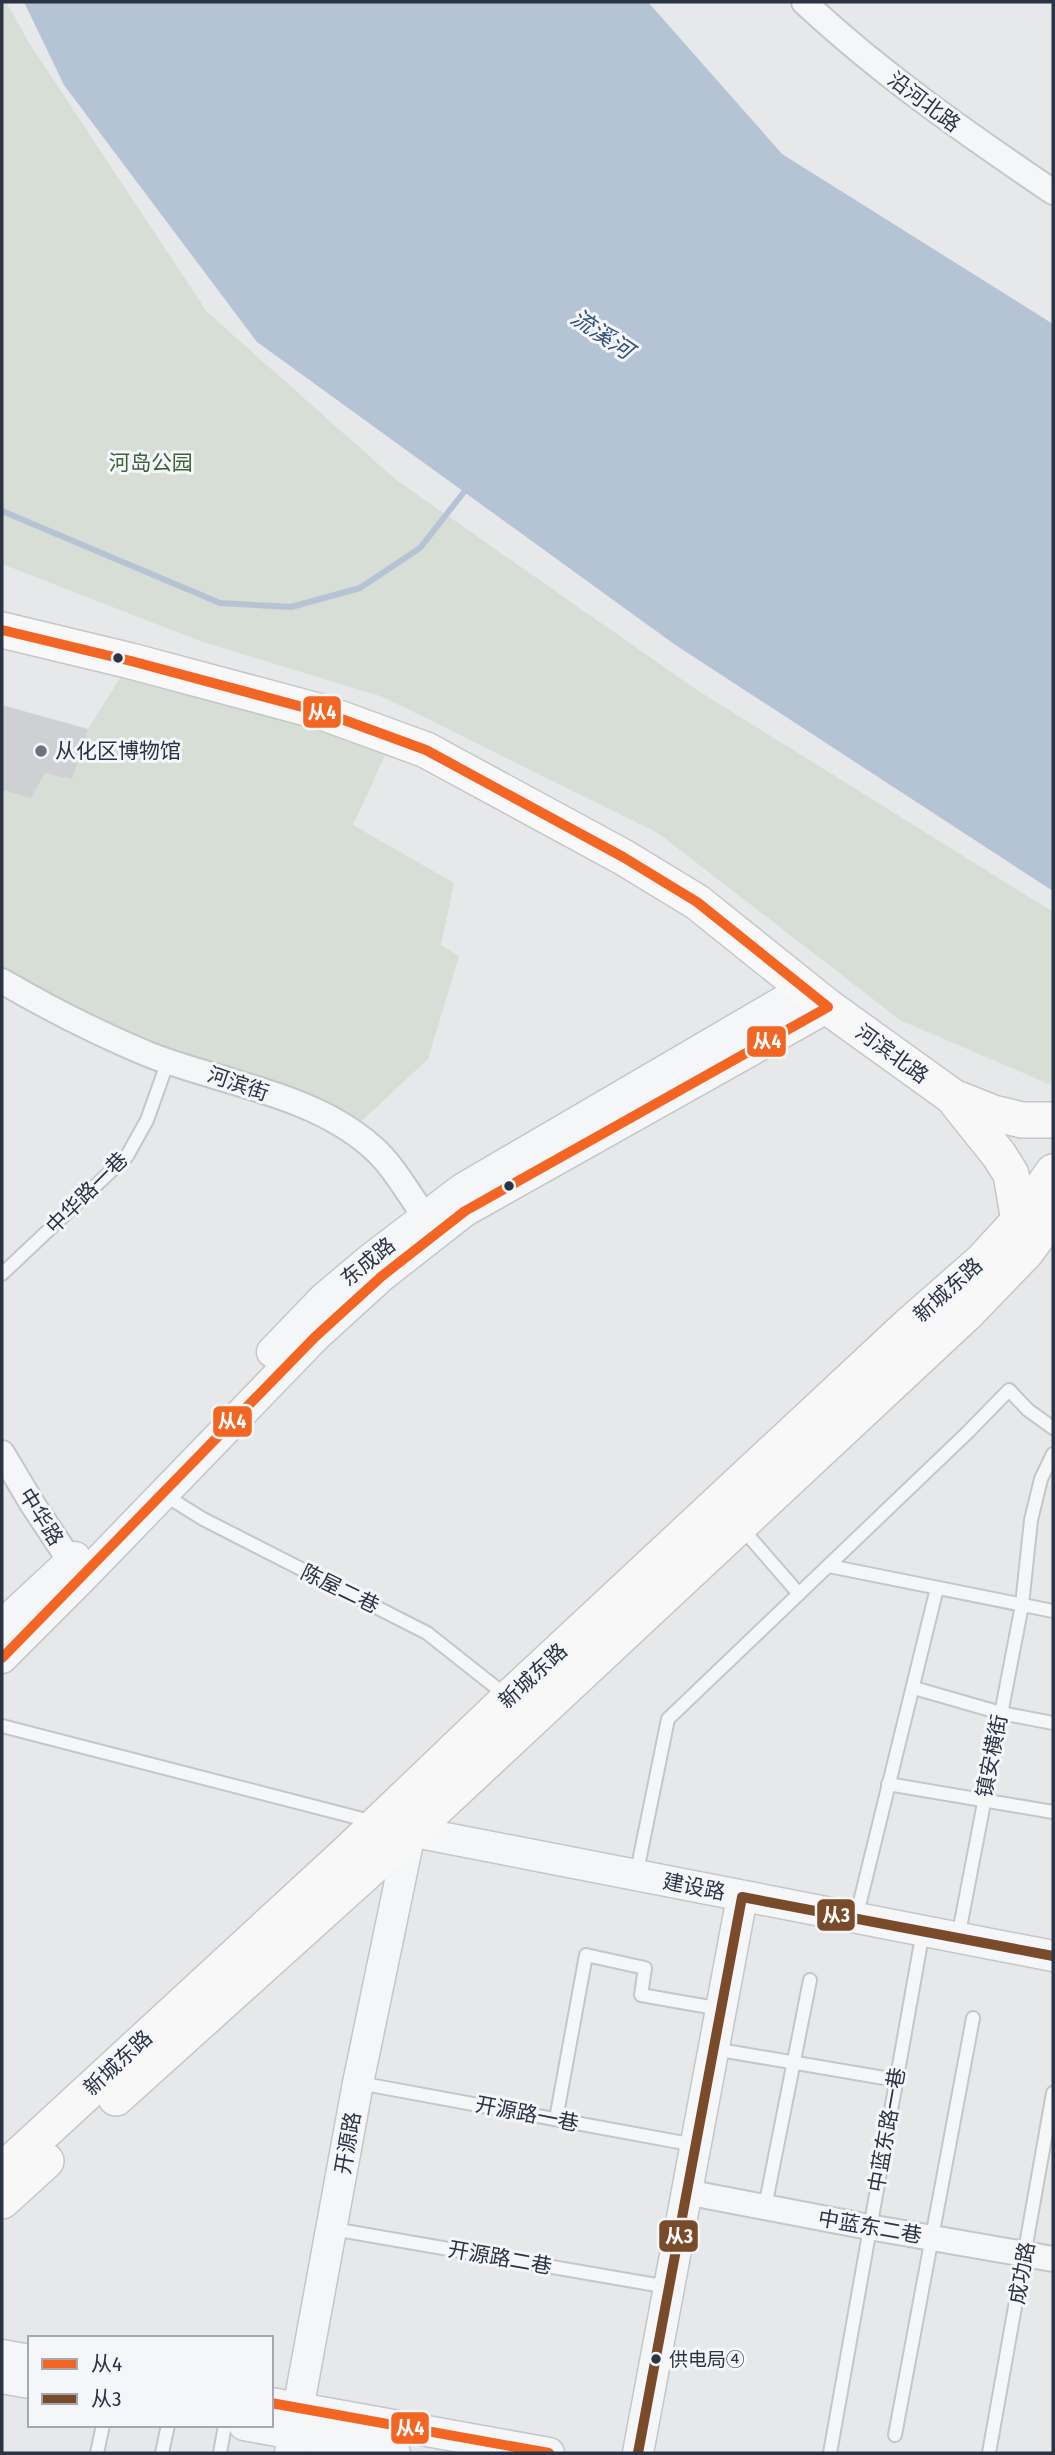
<svg xmlns="http://www.w3.org/2000/svg" width="1055" height="2455" font-family="'Fira Sans Condensed','Noto Sans SC',sans-serif">
  <style>
    .green { fill: #d6ded6 }
    .water { fill: #b4c4d5 }
    .lines { fill: none; stroke-linecap: round; stroke-linejoin: round }
    .stream { stroke: #b4c4d5; stroke-width: 6 }
    .building { fill: #ced0d3 }
    .service-casing { stroke: #c4c6c8; stroke-width: 16 }
    .minor-casing { stroke: #c4c6c8; stroke-width: 28 }
    .tertiary-casing { stroke: #c4c6c8; stroke-width: 33 }
    .secondary-casing { stroke: #c4c6c8; stroke-width: 38 }
    .service { stroke: #f5f6f7; stroke-width: 12 }
    .minor { stroke: #f5f6f7; stroke-width: 24 }
    .tertiary { stroke: #f5f6f7; stroke-width: 30 }
    .secondary { stroke: #f8f8f8; stroke-width: 35 }
    .bus-1-casing { stroke: #f4f6f9; stroke-width: 16 }
    .bus-2-casing { stroke: #f4f6f9; stroke-width: 16 }
    .bus-1 { stroke: #f26522; stroke-width: 10 }
    .bus-2 { stroke: #7a4b2a; stroke-width: 10 }
    .bus-dot { fill: #2b3445; stroke: #f4f6f9; stroke-width: 2.5 }
    .poi-dot { fill: #6c737f; stroke: #f4f6f9; stroke-width: 2.5 }
    .labels { text-anchor: middle; dominant-baseline: central; stroke-width: 6; stroke-linejoin: round; paint-order: stroke }
    .bus-label { font-size: 19px; fill: #2b3445; stroke: #f4f6f9; text-anchor: start }
    .street-label { font-size: 21px; fill: #2b3445; stroke: #f4f6f9 }
    .park-label { font-size: 21px; fill: #3f6138; stroke: #f4f6f9 }
    .poi-label { font-size: 21px; fill: #2b3445; stroke: #f4f6f9; text-anchor: start }
    .water-label { font-size: 23px; font-style: italic; fill: #34527a; stroke: #f4f6f9 }
    .line-badge { stroke: #f4f6f9; stroke-width: 2.5 }
    .badge-label { font-size: 19px; text-anchor: middle; font-weight: bold; fill: #fff }
  </style>
  <rect width="100%" height="100%" fill="#e6e8ea"/>
  <g class="green">
    <path d="M 2,2 L 6,2 L 29,43 L 207,312 L 395,479 L 694,688 L 1053,912 L 1053,1077 L 1049,1084 L 900,1020 L 658,833 L 383,697 L 200,641 L 2,564 Z"/>
    <path d="M 131,661 L 393,738 L 353,825 L 454,883 L 441,945 L 459,956 L 428,1059 L 351,1131 L 2,981 L 2,790 L 31,798 L 45,773 L 72,778 L 88,729 Z"/>
  </g>
  <path class="water" d="M 24,2 L 648,2 L 782,154 L 1053,324 L 1053,891 L 674,644 L 257,342 L 64,85 Z"/>
  <g class="lines">
    <path class="stream" d="M 2,511 L 220,603 L 291,607 L 360,588 L 420,548 L 464,492"/>
  </g>
  <path class="building" d="M 2,705 L 88,729 L 72,779 L 45,773 L 31,798 L 2,790 Z"/>
  <g class="lines">
    <g class="service-casing">
      <g id="service">
        <path d="M 2,1274 L 127,1156 L 147,1120 L 168,1061"/>
        <path d="M 163,1494 L 203,1519 L 427,1633 L 508,1697"/>
        <path d="M 740,1526 L 799,1594"/>
        <path d="M 829,1566 L 1053,1611"/>
        <path d="M 914,1688 L 1001,1713 L 1053,1723"/>
        <path d="M 2,1726 L 374,1822"/>
        <path d="M 888,1784 L 1053,1812"/>
        <path d="M 636,1876 L 668,1719 L 967,1433 L 1009,1390 L 1028,1410 L 1053,1428"/>
        <path d="M 856,1918 L 937,1588"/>
        <path d="M 958,1938 L 1022,1605 L 1031,1520 L 1041,1479 L 1053,1454"/>
        <path d="M 714,2049 L 896,2080"/>
        <path d="M 359,2083 L 695,2145"/>
        <path d="M 556,2119 L 586,1955 L 645,1968 L 641,1995 L 721,2009"/>
        <path d="M 765,2207 L 810,1980"/>
        <path d="M 333,2229 L 668,2287"/>
        <path d="M 895,2435 L 973,2018"/>
        <path d="M 97,2453 L 103,2425"/>
        <path d="M 162,2453 L 168,2425"/>
        <path d="M 220,2453 L 225,2425"/>
        <path d="M 830,2453 L 923,1931"/>
        <path d="M 989,2453 L 1053,2093"/>
      </g>
    </g>
    <g class="minor-casing">
      <g id="minor">
        <path d="M 804,2 C 881,74 966,133 1053,192"/>
        <path d="M 2,981 C 50,1009 99,1034 150,1055 C 222,1083 312,1094 371,1146 C 398,1169 413,1204 436,1231"/>
        <path d="M 2,1453 L 33,1505 L 81,1577"/>
        <path d="M 686,2192 L 869,2227 L 1053,2259"/>
      </g>
    </g>
    <g class="tertiary-casing">
      <g id="tertiary">
        <path d="M 272,1352 L 324,1298 L 369,1260 L 462,1189 L 804,989"/>
        <path d="M 2,1625 L 75,1557"/>
        <path d="M 2,1658 L 82,1578 L 315,1337 L 382,1276 L 465,1211 L 828,1007"/>
        <path d="M 394,1828 L 1053,1956"/>
        <path d="M 2,2355 L 30,2360"/>
        <path d="M 2,2378 L 30,2383"/>
        <path d="M 271,2403 L 549,2453"/>
        <path d="M 244,2425 L 395,2453"/>
        <path d="M 290,2453 L 358,2083 L 410,1833"/>
        <path d="M 638,2453 L 742,1897"/>
      </g>
    </g>
    <g class="secondary-casing">
      <g id="secondary">
        <path d="M 2,630 L 131,661 L 325,713 L 426,750 L 623,857 L 697,902 L 828,1007 L 953,1097 L 993,1113 L 1022,1120 L 1053,1120"/>
        <path d="M 955,1100 L 999,1155 L 1011,1174 L 1019,1221"/>
        <path d="M 116,2098 L 410,1833 L 967,1313 L 1026,1252 L 1053,1215"/>
        <path d="M 2,2171 L 348,1852 L 509,1698 L 908,1326 L 982,1261 L 1019,1221 L 1053,1172"/>
        <path d="M 2,2201 L 46,2161"/>
      </g>
    </g>
    <use href="#service" class="service"/>
    <use href="#minor" class="minor"/>
    <use href="#tertiary" class="tertiary"/>
    <use href="#secondary" class="secondary"/>
    <g class="bus-1-casing">
      <g id="bus-1">
        <path d="M 2,630 L 131,661 L 325,713 L 426,750 L 623,857 L 697,902 L 828,1007 L 465,1211 L 382,1276 L 315,1337 L 2,1658"/>
        <path d="M 271,2403 L 549,2453"/>
      </g>
    </g>
    <g class="bus-2-casing">
      <path id="bus-2" d="M 638,2453 L 742,1897 L 1053,1956"/>
    </g>
    <use href="#bus-1" class="bus-1"/>
    <use href="#bus-2" class="bus-2"/>
  </g>
  <g class="bus-dot">
    <circle cx="118" cy="658" r="6"/>
    <circle cx="509" cy="1186" r="6"/>
    <circle cx="656" cy="2359" r="6"/>
  </g>
  <circle class="poi-dot" cx="41" cy="751" r="7"/>
  <g class="labels">
    <g class="bus-label">
      <text x="669" y="2359">供电局④</text>
    </g>
    <g class="street-label">
      <text transform="translate(924 102) rotate(37)">沿河北路</text>
      <text transform="translate(892 1054) rotate(36)">河滨北路</text>
      <text transform="translate(238 1084) rotate(19)">河滨街</text>
      <text transform="translate(87 1193) rotate(-45)">中华路一巷</text>
      <text transform="translate(368 1262) rotate(-39)">东成路</text>
      <text transform="translate(948 1290) rotate(-42)">新城东路</text>
      <text transform="translate(41 1517) rotate(58)">中华路</text>
      <text transform="translate(340 1589) rotate(26)">陈屋二巷</text>
      <text transform="translate(533 1676) rotate(-43)">新城东路</text>
      <text transform="translate(992 1756) rotate(-79)">镇安横街</text>
      <text transform="translate(694 1887) rotate(11)">建设路</text>
      <text transform="translate(118 2063) rotate(-43)">新城东路</text>
      <text transform="translate(527 2114) rotate(11)">开源路一巷</text>
      <text transform="translate(887 2130) rotate(-80)">中蓝东路一巷</text>
      <text transform="translate(348 2143) rotate(-80)">开源路</text>
      <text transform="translate(870 2227) rotate(10)">中蓝东二巷</text>
      <text transform="translate(500 2258) rotate(10)">开源路二巷</text>
      <text transform="translate(1022 2273) rotate(-80)">成功路</text>
    </g>
    <g class="park-label">
      <text x="151" y="463">河岛公园</text>
    </g>
    <g class="poi-label">
      <text x="55" y="751">从化区博物馆</text>
    </g>
    <g class="water-label">
      <text transform="translate(602 334) rotate(34)">流溪河</text>
    </g>
  </g>
  <g class="line-badge">
    <rect x="302" y="695" width="40" height="34" rx="7" fill="#f26522"/>
    <rect x="746" y="1025" width="41" height="33" rx="7" fill="#f26522"/>
    <rect x="212" y="1405" width="41" height="33" rx="7" fill="#f26522"/>
    <rect x="816" y="1898" width="40" height="34" rx="7" fill="#7a4b2a"/>
    <rect x="658" y="2219" width="41" height="34" rx="7" fill="#7a4b2a"/>
    <rect x="390" y="2411" width="40" height="34" rx="7" fill="#f26522"/>
  </g>
  <g class="badge-label">
    <text x="322" y="719">从4</text>
    <text x="767" y="1048">从4</text>
    <text x="232" y="1428">从4</text>
    <text x="836" y="1922">从3</text>
    <text x="679" y="2243">从3</text>
    <text x="410" y="2435">从4</text>
  </g>
  <rect width="1055" height="2455" fill="none" stroke="#2b3445" stroke-width="7"/>
  <rect x="28" y="2336" width="245" height="91" fill="#f4f6f9" stroke="#a4a8b1" stroke-width="2"/>
  <rect x="42" y="2359" width="35" height="10" fill="#f26522" stroke="#a4a8b1" stroke-width="2"/>
  <text x="91" y="2371" font-size="21" fill="#2b3445">从4</text>
  <rect x="42" y="2394" width="35" height="10" fill="#7a4b2a" stroke="#a4a8b1" stroke-width="2"/>
  <text x="91" y="2406" font-size="21" fill="#2b3445">从3</text>
</svg>
